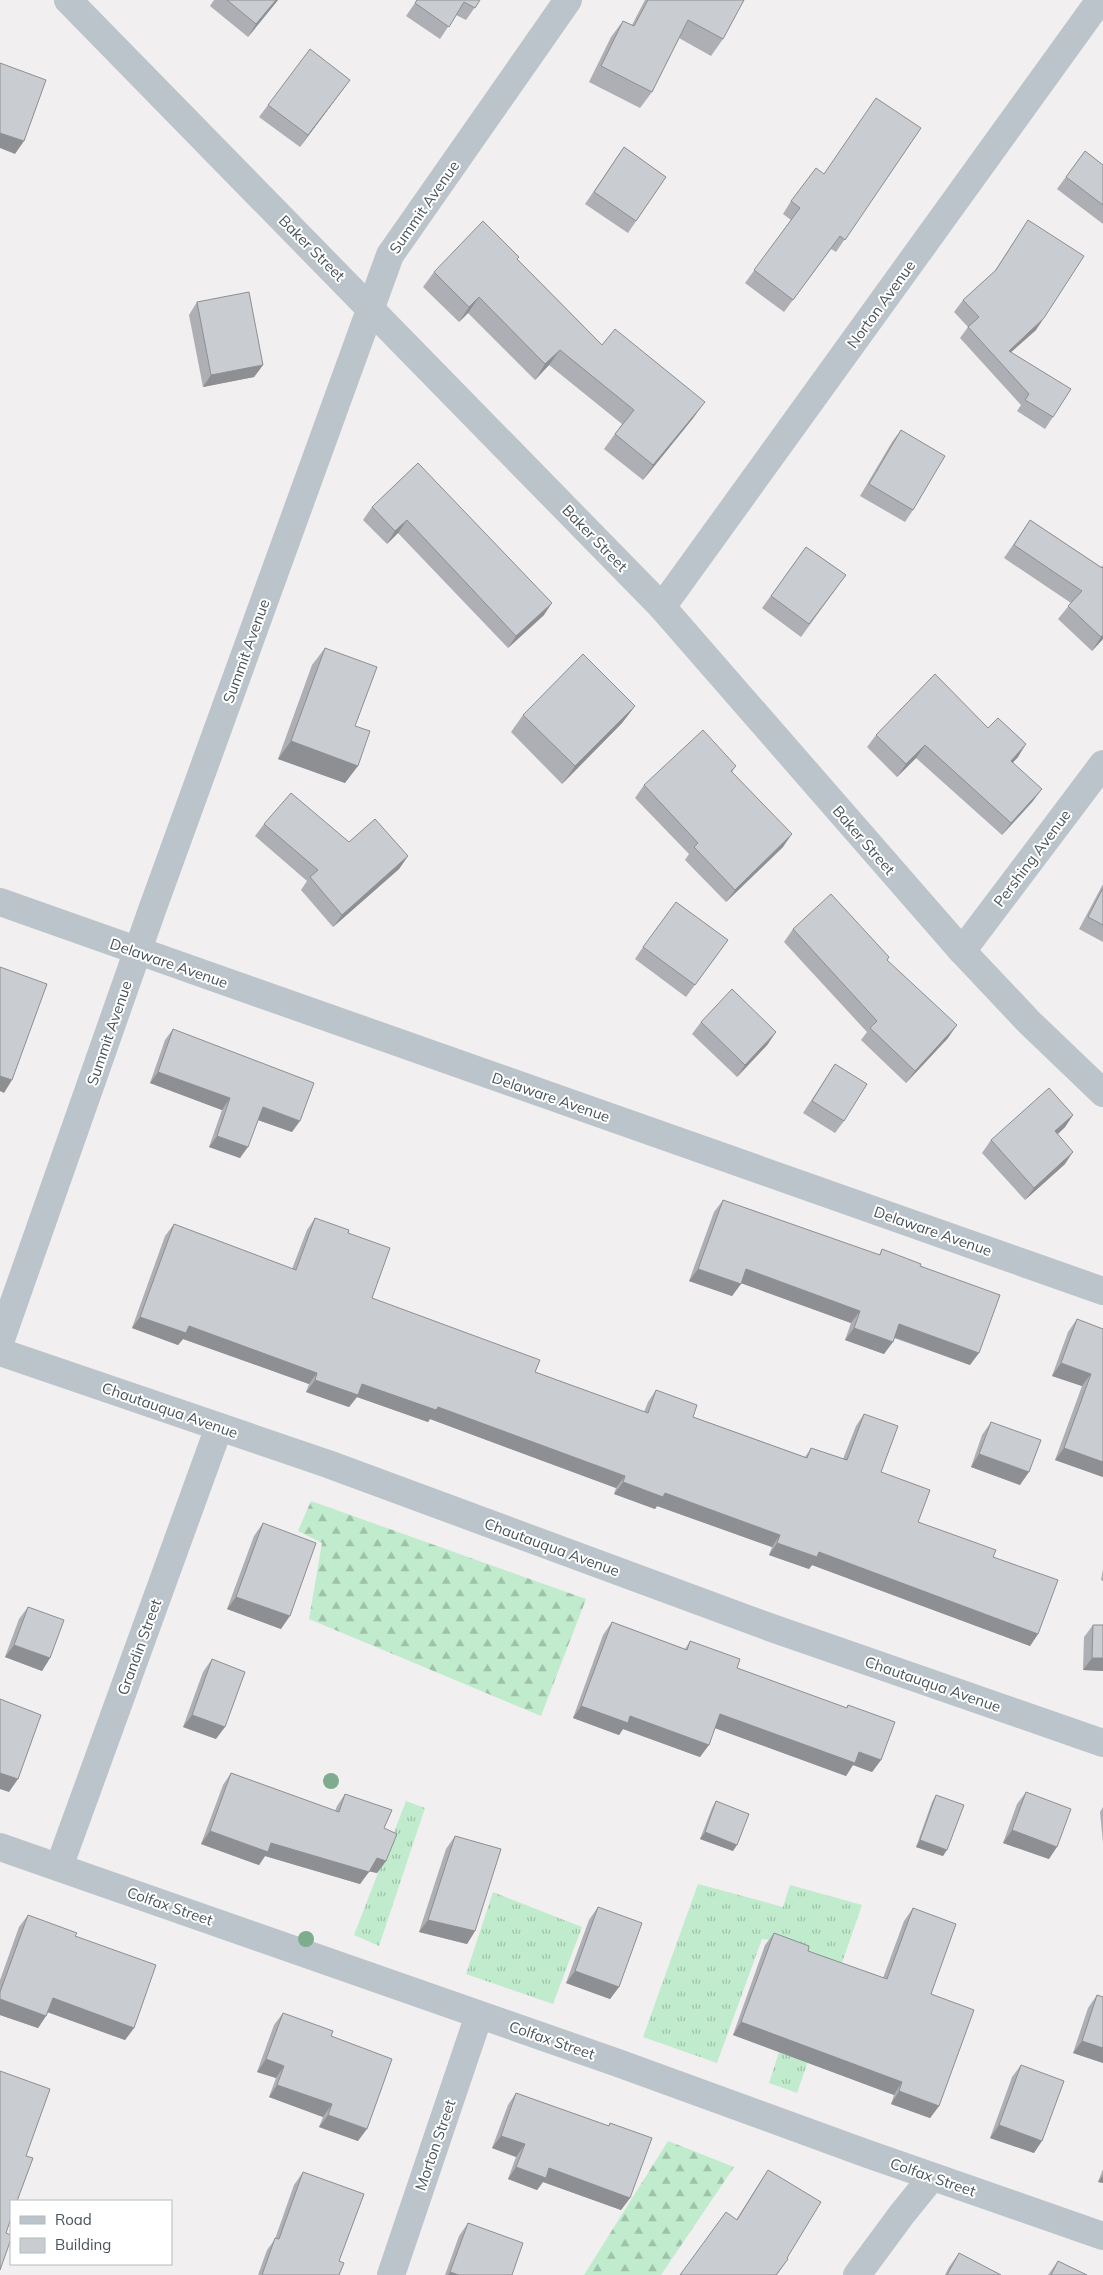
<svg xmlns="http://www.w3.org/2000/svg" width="1103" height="2275" font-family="Mulish,sans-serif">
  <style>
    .grass { fill: url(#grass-tufts) }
    .forest { fill: url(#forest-firs) }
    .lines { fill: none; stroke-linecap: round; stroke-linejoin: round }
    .minor { stroke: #bbc4ca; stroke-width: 28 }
    .tertiary { stroke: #bbc4ca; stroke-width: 28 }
    .tree { fill: #7eac8f }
    .wall { fill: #adafb4 }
    .shaded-wall { fill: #8d8f92 }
    .building { fill: #c9ccd1; stroke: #8d8f92 }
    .labels { text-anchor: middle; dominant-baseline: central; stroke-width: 4; stroke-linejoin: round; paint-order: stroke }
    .street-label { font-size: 15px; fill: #48545a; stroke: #fff }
  </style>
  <defs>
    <pattern id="grass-tufts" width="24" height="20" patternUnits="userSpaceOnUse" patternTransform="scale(1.25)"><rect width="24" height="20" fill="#c0ebcc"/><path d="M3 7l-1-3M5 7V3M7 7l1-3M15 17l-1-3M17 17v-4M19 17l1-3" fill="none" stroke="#9ec1a9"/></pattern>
    <pattern id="forest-firs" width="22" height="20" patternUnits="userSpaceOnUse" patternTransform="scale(1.25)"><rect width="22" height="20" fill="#c0ebcc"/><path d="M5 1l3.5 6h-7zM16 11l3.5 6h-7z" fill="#9ec1a9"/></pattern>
  </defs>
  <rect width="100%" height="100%" fill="#f1efef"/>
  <g class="grass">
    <path d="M 406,1801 L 425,1808 L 379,1946 L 354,1935 Z"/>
    <path d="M 698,1884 L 783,1907 L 790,1885 L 862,1905 L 797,2093 L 769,2083 L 811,1954 L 773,1940 L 762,1939 L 717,2063 L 643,2037 Z"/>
    <path d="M 493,1892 L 582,1927 L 553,2004 L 466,1974 Z"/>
  </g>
  <g class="forest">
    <path d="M 311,1501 L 586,1599 L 541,1716 L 309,1619 L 322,1543 L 298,1531 Z"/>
    <path d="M 668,2141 L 734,2167 L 661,2275 L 584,2275 Z"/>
  </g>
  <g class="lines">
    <g class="minor">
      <path d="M 662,607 L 1100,0"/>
      <path d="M 0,902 L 1103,1291"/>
      <path d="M 962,951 L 1103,764"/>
      <path d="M 0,1342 L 152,910 L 390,255 L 568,0"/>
      <path d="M 0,1352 L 328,1464 L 769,1627 L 1103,1743"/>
      <path d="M 0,1847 L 618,2063 L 865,2153 L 1103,2236"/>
      <path d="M 59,1867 L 219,1427"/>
      <path d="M 391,2275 L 479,2015"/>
      <path d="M 857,2275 L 902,2214 L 932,2177"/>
    </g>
    <path class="tertiary" d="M 68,0 L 662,607 L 962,951 L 1030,1023 L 1103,1093"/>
  </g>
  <g class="tree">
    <circle cx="331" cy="1781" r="8"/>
    <circle cx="306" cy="1939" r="8"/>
  </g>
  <g class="wall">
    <path d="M 214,0 L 278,0 L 248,37 L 210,6 Z"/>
    <path d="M 417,0 L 480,0 L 466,20 L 456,15 L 440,39 L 406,16 Z"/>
    <path d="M 645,0 L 744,0 L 723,39 L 711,56 L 679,38 L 652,92 L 640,108 L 589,82 L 611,37 L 623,21 L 632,25 Z"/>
    <path d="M 350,80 L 300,147 L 259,117 L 268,105 Z"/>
    <path d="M 921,128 L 836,252 L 831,249 L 784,312 L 745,283 L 791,220 L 783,214 L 791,201 L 824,174 Z"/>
    <path d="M 624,147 L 666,177 L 628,233 L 585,204 Z"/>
    <path d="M 1085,151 L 1103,165 L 1103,224 L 1057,189 Z"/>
    <path d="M 1028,220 L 1036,330 L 1011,352 L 1053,417 L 1045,429 L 1017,411 L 1021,405 L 960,338 L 968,327 L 954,312 L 963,300 L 994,272 Z"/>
    <path d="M 519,257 L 517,259 L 602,345 L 694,417 L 643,480 L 604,449 L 622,424 L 549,365 L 535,380 L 468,313 L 459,322 L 423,287 L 434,272 Z"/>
    <path d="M 197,302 L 263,365 L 254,377 L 203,387 L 189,315 Z"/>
    <path d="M 901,430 L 913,510 L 905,522 L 860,496 L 892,442 Z"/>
    <path d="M 418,463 L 544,615 L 508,648 L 398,533 L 387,544 L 363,520 L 372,507 Z"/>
    <path d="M 1030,520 L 1101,567 L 1103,565 L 1103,639 L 1092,651 L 1058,619 L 1071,603 L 1004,558 Z"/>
    <path d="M 806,547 L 846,575 L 801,637 L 762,608 Z"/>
    <path d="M 325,648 L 355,726 L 345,783 L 278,759 L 312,665 Z"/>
    <path d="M 635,706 L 622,723 L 562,784 L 511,732 L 523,715 Z"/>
    <path d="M 876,735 L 1018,757 L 1013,762 L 1033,801 L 1002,835 L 916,758 L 897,777 L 867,747 Z"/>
    <path d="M 736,766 L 732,772 L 783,847 L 726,902 L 685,860 L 689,854 L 635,798 L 644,785 Z"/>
    <path d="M 264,824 L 349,842 L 408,856 L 399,869 L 333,927 L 301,890 L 307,881 L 255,836 Z"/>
    <path d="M 1103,884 L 1103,942 L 1079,929 Z"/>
    <path d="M 793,929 L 889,957 L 887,960 L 948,1038 L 906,1083 L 861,1040 L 867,1032 L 784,942 Z"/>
    <path d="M 728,940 L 686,997 L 635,959 L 643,947 Z"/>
    <path d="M 701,1022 L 768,1044 L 737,1077 L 692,1034 Z"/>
    <path d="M 173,1029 L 292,1132 L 258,1120 L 240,1158 L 209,1147 L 222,1110 L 150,1083 L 165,1040 Z"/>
    <path d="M 835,1064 L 844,1121 L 835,1133 L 803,1113 Z"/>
    <path d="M 1073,1115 L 1065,1127 L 1058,1134 L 1065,1164 L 1025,1200 L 982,1153 L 991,1140 Z"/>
    <path d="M 723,1200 L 879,1255 L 882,1249 L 920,1266 L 970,1365 L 894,1338 L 884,1354 L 845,1340 L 851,1323 L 741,1283 L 732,1296 L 689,1281 L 714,1212 Z"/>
    <path d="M 315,1218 L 348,1233 L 372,1298 L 535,1372 L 644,1412 L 648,1402 L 656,1390 L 693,1417 L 805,1457 L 811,1448 L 843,1459 L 856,1426 L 864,1414 L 881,1472 L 918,1522 L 993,1557 L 1038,1634 L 1030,1646 L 812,1565 L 809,1569 L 769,1555 L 772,1547 L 657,1506 L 655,1509 L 614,1494 L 616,1488 L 430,1419 L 428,1422 L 357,1397 L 349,1407 L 306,1392 L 309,1384 L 183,1339 L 178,1345 L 132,1328 L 165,1236 L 174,1224 L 292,1269 L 307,1230 Z"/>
    <path d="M 1077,1319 L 1103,1329 L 1103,1477 L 1055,1460 L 1082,1386 L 1052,1376 L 1068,1332 Z"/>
    <path d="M 991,1422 L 1020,1485 L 971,1467 L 982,1435 Z"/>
    <path d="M 263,1523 L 281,1629 L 227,1609 L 254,1536 Z"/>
    <path d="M 1103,1569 L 1103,1581 L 1101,1580 Z"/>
    <path d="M 28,1607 L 50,1658 L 42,1671 L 5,1657 L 19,1619 Z"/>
    <path d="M 612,1622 L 685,1649 L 690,1641 L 737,1668 L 846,1708 L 848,1705 L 881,1760 L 872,1772 L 853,1765 L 846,1776 L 715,1728 L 700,1757 L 623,1729 L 619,1735 L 573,1718 L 603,1635 Z"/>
    <path d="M 1093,1625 L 1103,1625 L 1103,1671 L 1083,1670 L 1084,1637 Z"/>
    <path d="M 212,1659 L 216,1739 L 183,1727 L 203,1672 Z"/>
    <path d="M 231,1773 L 335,1811 L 337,1806 L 345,1794 L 384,1828 L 386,1861 L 377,1873 L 369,1871 L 360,1884 L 265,1856 L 259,1865 L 201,1844 L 223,1785 Z"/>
    <path d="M 1026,1792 L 1049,1859 L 1003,1843 L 1017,1804 Z"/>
    <path d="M 936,1795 L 943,1856 L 916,1847 L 932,1802 Z"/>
    <path d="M 716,1801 L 733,1851 L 700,1839 L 712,1808 Z"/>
    <path d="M 1103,1807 L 1103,1843 L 1100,1812 Z"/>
    <path d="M 455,1836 L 475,1931 L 467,1944 L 419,1932 L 446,1849 Z"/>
    <path d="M 598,1907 L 619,1987 L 610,1999 L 566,1983 L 589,1920 Z"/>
    <path d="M 913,1908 L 931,1994 L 939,2106 L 930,2118 L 891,2104 L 894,2095 L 733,2035 L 765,1945 L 774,1933 L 808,1951 L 883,1978 L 904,1921 Z"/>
    <path d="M 28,1915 L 75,1936 L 134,2028 L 125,2040 L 48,2012 L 46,2016 L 38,2028 L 0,2015 L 0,1980 L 19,1927 Z"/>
    <path d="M 1097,1995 L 1103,1997 L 1103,2063 L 1073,2053 L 1088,2008 Z"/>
    <path d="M 283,2013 L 331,2036 L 358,2141 L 319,2127 L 323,2117 L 269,2097 L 276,2078 L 257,2072 L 274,2025 Z"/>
    <path d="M 1021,2065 L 1034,2153 L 990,2138 L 1012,2077 Z"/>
    <path d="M 516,2093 L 608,2126 L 610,2123 L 630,2198 L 621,2210 L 543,2182 L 537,2190 L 508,2179 L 516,2157 L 492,2148 L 508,2105 Z"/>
    <path d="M 1103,2169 L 1103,2183 L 1098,2182 Z"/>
    <path d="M 768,2170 L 787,2258 L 788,2259 L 777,2275 L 680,2275 L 736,2220 L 760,2182 Z"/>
    <path d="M 303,2172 L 339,2261 L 339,2275 L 258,2275 L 267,2250 L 275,2239 L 294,2185 Z"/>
    <path d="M 468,2223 L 512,2275 L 445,2275 L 459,2236 Z"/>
    <path d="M 959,2253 L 1001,2275 L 945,2275 L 949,2267 Z"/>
    <path d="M 1058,2261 L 1087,2275 L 1048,2275 Z"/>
  </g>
  <g class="shaded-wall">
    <path d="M 276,0 L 278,0 L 248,37 L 256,24 Z"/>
    <path d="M 350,80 L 341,92 L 300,147 L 308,135 Z"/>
    <path d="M 0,133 L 24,141 L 15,154 L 0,148 Z"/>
    <path d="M 479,297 L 468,313 L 459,322 L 469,307 Z"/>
    <path d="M 1044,318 L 1036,330 L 1000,362 L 1009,351 Z"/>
    <path d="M 560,350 L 549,365 L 535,380 L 545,364 Z"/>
    <path d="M 263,365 L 254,377 L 203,387 L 211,375 Z"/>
    <path d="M 705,402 L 694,417 L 643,480 L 653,465 Z"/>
    <path d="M 407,520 L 398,533 L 387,544 L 395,531 Z"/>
    <path d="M 552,603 L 544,615 L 508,648 L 516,636 Z"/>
    <path d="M 1103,635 L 1103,639 L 1092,651 L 1101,637 Z"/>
    <path d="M 635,706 L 622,723 L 562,784 L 575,766 Z"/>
    <path d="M 291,741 L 358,766 L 345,783 L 278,759 Z"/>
    <path d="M 1026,744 L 1018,757 L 1003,773 L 1011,761 Z"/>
    <path d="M 925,745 L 916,758 L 897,777 L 906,764 Z"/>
    <path d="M 1042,789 L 1033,801 L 1002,835 L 1011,823 Z"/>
    <path d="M 792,834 L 783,847 L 726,902 L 735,890 Z"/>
    <path d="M 408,856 L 399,869 L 333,927 L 342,915 Z"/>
    <path d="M 957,1025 L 948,1038 L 906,1083 L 915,1071 Z"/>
    <path d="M 776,1032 L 768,1044 L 737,1077 L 745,1065 Z"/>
    <path d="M 158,1072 L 230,1098 L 222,1110 L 150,1083 Z"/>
    <path d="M 0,1076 L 12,1080 L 4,1093 L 0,1091 Z"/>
    <path d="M 263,1107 L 300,1121 L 292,1132 L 255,1119 Z"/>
    <path d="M 1073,1115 L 1065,1127 L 1047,1144 L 1055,1131 Z"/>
    <path d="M 217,1136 L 248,1147 L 240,1158 L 209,1147 Z"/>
    <path d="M 1073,1152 L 1065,1164 L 1025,1200 L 1034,1188 Z"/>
    <path d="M 698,1269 L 741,1284 L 732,1296 L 689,1281 Z"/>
    <path d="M 746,1269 L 860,1311 L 851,1323 L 738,1282 Z"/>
    <path d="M 140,1317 L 189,1326 L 317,1373 L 309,1384 L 183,1339 L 178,1345 L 132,1328 Z"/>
    <path d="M 899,1324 L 979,1353 L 970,1365 L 891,1336 Z"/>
    <path d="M 854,1328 L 893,1342 L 884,1354 L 845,1340 Z"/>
    <path d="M 1061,1363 L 1091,1374 L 1082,1386 L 1052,1376 Z"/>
    <path d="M 315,1380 L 362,1384 L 438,1407 L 625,1476 L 616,1488 L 430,1419 L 428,1422 L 357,1397 L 349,1407 L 306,1392 Z"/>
    <path d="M 1064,1448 L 1103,1462 L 1103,1477 L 1055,1460 Z"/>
    <path d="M 979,1454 L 1029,1472 L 1020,1485 L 971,1467 Z"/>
    <path d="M 623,1482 L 665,1493 L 780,1535 L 772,1547 L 657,1506 L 655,1509 L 614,1494 Z"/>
    <path d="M 777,1543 L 819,1552 L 1038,1634 L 1030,1646 L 812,1565 L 809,1569 L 769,1555 Z"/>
    <path d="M 236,1597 L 290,1616 L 281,1629 L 227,1609 Z"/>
    <path d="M 14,1645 L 50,1658 L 42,1671 L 5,1657 Z"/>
    <path d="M 1092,1658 L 1103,1658 L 1103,1671 L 1083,1670 Z"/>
    <path d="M 581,1706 L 630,1716 L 709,1745 L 700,1757 L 623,1729 L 619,1735 L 573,1718 Z"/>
    <path d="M 720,1714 L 859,1752 L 881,1760 L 872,1772 L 853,1765 L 846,1776 L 712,1727 Z"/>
    <path d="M 192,1715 L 225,1727 L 216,1739 L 183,1727 Z"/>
    <path d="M 0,1773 L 18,1779 L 9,1792 L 0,1789 Z"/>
    <path d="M 1012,1830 L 1057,1847 L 1049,1859 L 1003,1843 Z"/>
    <path d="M 210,1831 L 271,1843 L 369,1872 L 360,1884 L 265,1856 L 259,1865 L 201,1844 Z"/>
    <path d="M 705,1832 L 737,1845 L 733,1851 L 700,1839 Z"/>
    <path d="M 920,1840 L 947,1850 L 943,1856 L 916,1847 Z"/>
    <path d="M 377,1858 L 386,1861 L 377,1873 L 368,1871 Z"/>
    <path d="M 428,1920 L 475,1931 L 467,1944 L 419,1932 Z"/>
    <path d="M 575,1971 L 619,1987 L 610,1999 L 566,1983 Z"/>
    <path d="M 53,1998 L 134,2028 L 125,2040 L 44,2011 Z"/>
    <path d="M 0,1999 L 46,2016 L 38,2028 L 0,2015 Z"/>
    <path d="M 741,2022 L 902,2082 L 894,2095 L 733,2035 Z"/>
    <path d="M 1082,2041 L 1103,2048 L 1103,2063 L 1073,2053 Z"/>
    <path d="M 266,2059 L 284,2066 L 276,2078 L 257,2072 Z"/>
    <path d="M 277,2085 L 332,2104 L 323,2117 L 269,2097 Z"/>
    <path d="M 899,2091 L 939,2106 L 930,2118 L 891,2104 Z"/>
    <path d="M 328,2115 L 367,2129 L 358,2141 L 319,2127 Z"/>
    <path d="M 999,2125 L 1042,2141 L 1034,2153 L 990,2138 Z"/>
    <path d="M 501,2136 L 525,2144 L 516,2157 L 492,2148 Z"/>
    <path d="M 516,2167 L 549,2168 L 630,2198 L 621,2210 L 543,2182 L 537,2190 L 508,2179 Z"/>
    <path d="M 1103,2175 L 1103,2183 L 1098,2182 Z"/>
    <path d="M 450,2272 L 459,2275 L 448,2275 Z"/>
  </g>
  <g class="building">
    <path d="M 227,0 L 276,0 L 256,24 Z"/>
    <path d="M 417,0 L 480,0 L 475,8 L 464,2 L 449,27 L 415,3 Z"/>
    <path d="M 648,0 L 744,0 L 723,39 L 688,20 L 652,92 L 601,66 L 623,21 L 634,26 Z"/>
    <path d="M 310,49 L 350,80 L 308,135 L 268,105 Z"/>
    <path d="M 0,63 L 46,80 L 24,141 L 0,133 Z"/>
    <path d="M 876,98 L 921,128 L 845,240 L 840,236 L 793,300 L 754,270 L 800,208 L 791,201 L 816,168 L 824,174 Z"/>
    <path d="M 624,147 L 666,177 L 636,221 L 594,192 Z"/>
    <path d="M 1085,151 L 1103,165 L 1103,205 L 1066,177 Z"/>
    <path d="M 1028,220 L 1084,256 L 1044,318 L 1009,351 L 1071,389 L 1053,417 L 1025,400 L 1029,394 L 968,327 L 979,317 L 963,300 L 996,270 Z"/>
    <path d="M 483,221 L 519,257 L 517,259 L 602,345 L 615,329 L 705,402 L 653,465 L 615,434 L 634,410 L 560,350 L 545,364 L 479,297 L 469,307 L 434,272 Z"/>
    <path d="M 249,292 L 263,365 L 211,375 L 197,302 Z"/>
    <path d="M 901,430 L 945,456 L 913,510 L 869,484 Z"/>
    <path d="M 418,463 L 552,603 L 516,636 L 407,520 L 395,531 L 372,507 Z"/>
    <path d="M 1030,520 L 1102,568 L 1103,567 L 1103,635 L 1101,637 L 1068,606 L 1082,591 L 1014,545 Z"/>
    <path d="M 806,547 L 846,575 L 809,624 L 771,596 Z"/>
    <path d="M 325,648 L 377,667 L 355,726 L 370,731 L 358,766 L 291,741 Z"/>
    <path d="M 583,654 L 635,706 L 575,766 L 523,715 Z"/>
    <path d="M 935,674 L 988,728 L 998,718 L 1026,744 L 1011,761 L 1042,789 L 1011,823 L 925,745 L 906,764 L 876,735 Z"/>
    <path d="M 703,730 L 736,766 L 731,771 L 792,834 L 735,890 L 694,847 L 698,843 L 644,785 Z"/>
    <path d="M 291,793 L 349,842 L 375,819 L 408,856 L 342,915 L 310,877 L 318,870 L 264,824 Z"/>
    <path d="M 1103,888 L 1103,925 L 1088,917 Z"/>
    <path d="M 831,894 L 889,957 L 887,960 L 957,1025 L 915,1071 L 870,1028 L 877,1021 L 793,929 Z"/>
    <path d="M 676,902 L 728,940 L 695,985 L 643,947 Z"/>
    <path d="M 0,967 L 47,984 L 12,1080 L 0,1076 Z"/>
    <path d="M 732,989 L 776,1032 L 745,1065 L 701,1022 Z"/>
    <path d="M 173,1029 L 314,1083 L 300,1121 L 263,1107 L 248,1147 L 217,1136 L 230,1098 L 158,1072 Z"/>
    <path d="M 835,1064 L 867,1084 L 844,1121 L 812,1101 Z"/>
    <path d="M 1049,1088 L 1073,1115 L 1055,1131 L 1073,1152 L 1034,1188 L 991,1140 Z"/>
    <path d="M 723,1200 L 880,1255 L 882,1249 L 921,1264 L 920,1266 L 1000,1295 L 979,1353 L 899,1324 L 893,1342 L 854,1328 L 860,1311 L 746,1269 L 741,1284 L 698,1269 Z"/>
    <path d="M 315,1218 L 349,1230 L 348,1233 L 390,1248 L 372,1298 L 540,1360 L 535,1372 L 648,1413 L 656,1390 L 697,1405 L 693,1417 L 807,1458 L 811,1448 L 847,1460 L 864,1414 L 898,1426 L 881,1472 L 930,1490 L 918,1522 L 996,1550 L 993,1557 L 1058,1580 L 1038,1634 L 819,1552 L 817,1557 L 777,1543 L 780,1535 L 665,1493 L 663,1497 L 623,1482 L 625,1476 L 438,1407 L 436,1410 L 362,1384 L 358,1395 L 315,1380 L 317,1373 L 189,1326 L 186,1333 L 140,1317 L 174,1224 L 296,1270 Z"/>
    <path d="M 1077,1319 L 1103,1329 L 1103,1462 L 1064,1448 L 1091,1374 L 1061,1363 Z"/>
    <path d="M 991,1422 L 1041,1440 L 1029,1472 L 979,1454 Z"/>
    <path d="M 263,1523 L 316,1543 L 290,1616 L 236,1597 Z"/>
    <path d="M 28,1607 L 64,1620 L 50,1658 L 14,1645 Z"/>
    <path d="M 612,1622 L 687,1650 L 690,1641 L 740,1659 L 737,1668 L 847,1708 L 848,1705 L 895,1722 L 881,1760 L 859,1752 L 855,1763 L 720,1714 L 709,1745 L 630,1716 L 628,1723 L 581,1706 Z"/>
    <path d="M 1093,1625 L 1103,1625 L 1103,1658 L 1092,1658 Z"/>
    <path d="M 212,1659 L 245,1672 L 225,1727 L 192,1715 Z"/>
    <path d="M 0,1699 L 41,1715 L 18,1779 L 0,1773 Z"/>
    <path d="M 231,1773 L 339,1812 L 345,1794 L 392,1810 L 384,1828 L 397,1834 L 386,1861 L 377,1858 L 369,1872 L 271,1843 L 268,1852 L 210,1831 Z"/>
    <path d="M 1026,1792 L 1071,1809 L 1057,1847 L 1012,1830 Z"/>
    <path d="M 936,1795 L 964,1805 L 947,1850 L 920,1840 Z"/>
    <path d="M 716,1801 L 749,1814 L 737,1845 L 705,1832 Z"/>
    <path d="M 455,1836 L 501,1849 L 475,1931 L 428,1920 Z"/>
    <path d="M 598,1907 L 642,1923 L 619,1987 L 575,1971 Z"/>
    <path d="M 913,1908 L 956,1924 L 931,1994 L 974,2010 L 939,2106 L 899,2091 L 902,2082 L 741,2022 L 774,1933 L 809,1946 L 808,1951 L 887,1979 Z"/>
    <path d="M 28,1915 L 77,1933 L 75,1936 L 156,1965 L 134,2028 L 53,1998 L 46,2016 L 0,1999 L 0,1992 Z"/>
    <path d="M 1097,1995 L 1103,1997 L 1103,2048 L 1082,2041 Z"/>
    <path d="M 283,2013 L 333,2031 L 331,2036 L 392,2059 L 367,2129 L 328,2115 L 332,2104 L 277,2085 L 284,2066 L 266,2059 Z"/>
    <path d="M 1021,2065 L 1064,2081 L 1042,2141 L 999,2125 Z"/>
    <path d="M 0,2071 L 50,2089 L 26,2156 L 33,2158 L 17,2201 L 11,2201 L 11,2218 L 6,2233 L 11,2235 L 11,2239 L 0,2270 Z"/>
    <path d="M 516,2093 L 609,2126 L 610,2123 L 652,2138 L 630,2198 L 549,2168 L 546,2178 L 516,2167 L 525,2144 L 501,2136 Z"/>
    <path d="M 768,2170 L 821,2202 L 787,2258 L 788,2259 L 776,2275 L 680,2275 L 726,2212 L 737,2220 Z"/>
    <path d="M 303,2172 L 364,2194 L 339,2261 L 344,2263 L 339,2275 L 262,2275 L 275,2238 L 279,2239 Z"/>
    <path d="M 468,2223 L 523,2243 L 512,2275 L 459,2275 L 450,2272 Z"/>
    <path d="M 959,2253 L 1001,2275 L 947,2275 Z"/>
    <path d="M 1058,2261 L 1087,2275 L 1051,2275 Z"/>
  </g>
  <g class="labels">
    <g class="street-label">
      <text transform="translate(424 207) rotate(-55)">Summit Avenue</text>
      <text transform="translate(312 248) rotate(45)">Baker Street</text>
      <text transform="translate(881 304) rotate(-54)">Norton Avenue</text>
      <text transform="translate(595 538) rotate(46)">Baker Street</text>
      <text transform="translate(246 651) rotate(-70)">Summit Avenue</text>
      <text transform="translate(864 840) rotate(49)">Baker Street</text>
      <text transform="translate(1032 858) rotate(-53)">Pershing Avenue</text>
      <text transform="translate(169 963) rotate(19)">Delaware Avenue</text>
      <text transform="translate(109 1033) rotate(-71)">Summit Avenue</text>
      <text transform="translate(551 1097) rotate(19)">Delaware Avenue</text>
      <text transform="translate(933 1231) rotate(19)">Delaware Avenue</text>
      <text transform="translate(170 1410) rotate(19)">Chautauqua Avenue</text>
      <text transform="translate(552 1547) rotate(20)">Chautauqua Avenue</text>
      <text transform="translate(139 1647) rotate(-70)">Grandin Street</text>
      <text transform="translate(933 1684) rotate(19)">Chautauqua Avenue</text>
      <text transform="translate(170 1906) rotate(19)">Colfax Street</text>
      <text transform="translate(552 2040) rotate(19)">Colfax Street</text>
      <text transform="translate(435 2145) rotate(-71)">Morton Street</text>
      <text transform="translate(933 2177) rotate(19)">Colfax Street</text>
    </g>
  </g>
  <rect x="10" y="2200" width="162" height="65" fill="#ffffff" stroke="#b6bbbd"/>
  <rect x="20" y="2216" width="25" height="8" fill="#bbc4ca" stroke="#b6bbbd"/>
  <text x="55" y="2225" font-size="15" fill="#48545a">Road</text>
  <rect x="20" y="2238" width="25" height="15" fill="#c9ccd1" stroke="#b6bbbd"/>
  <text x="55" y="2250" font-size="15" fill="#48545a">Building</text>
</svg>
